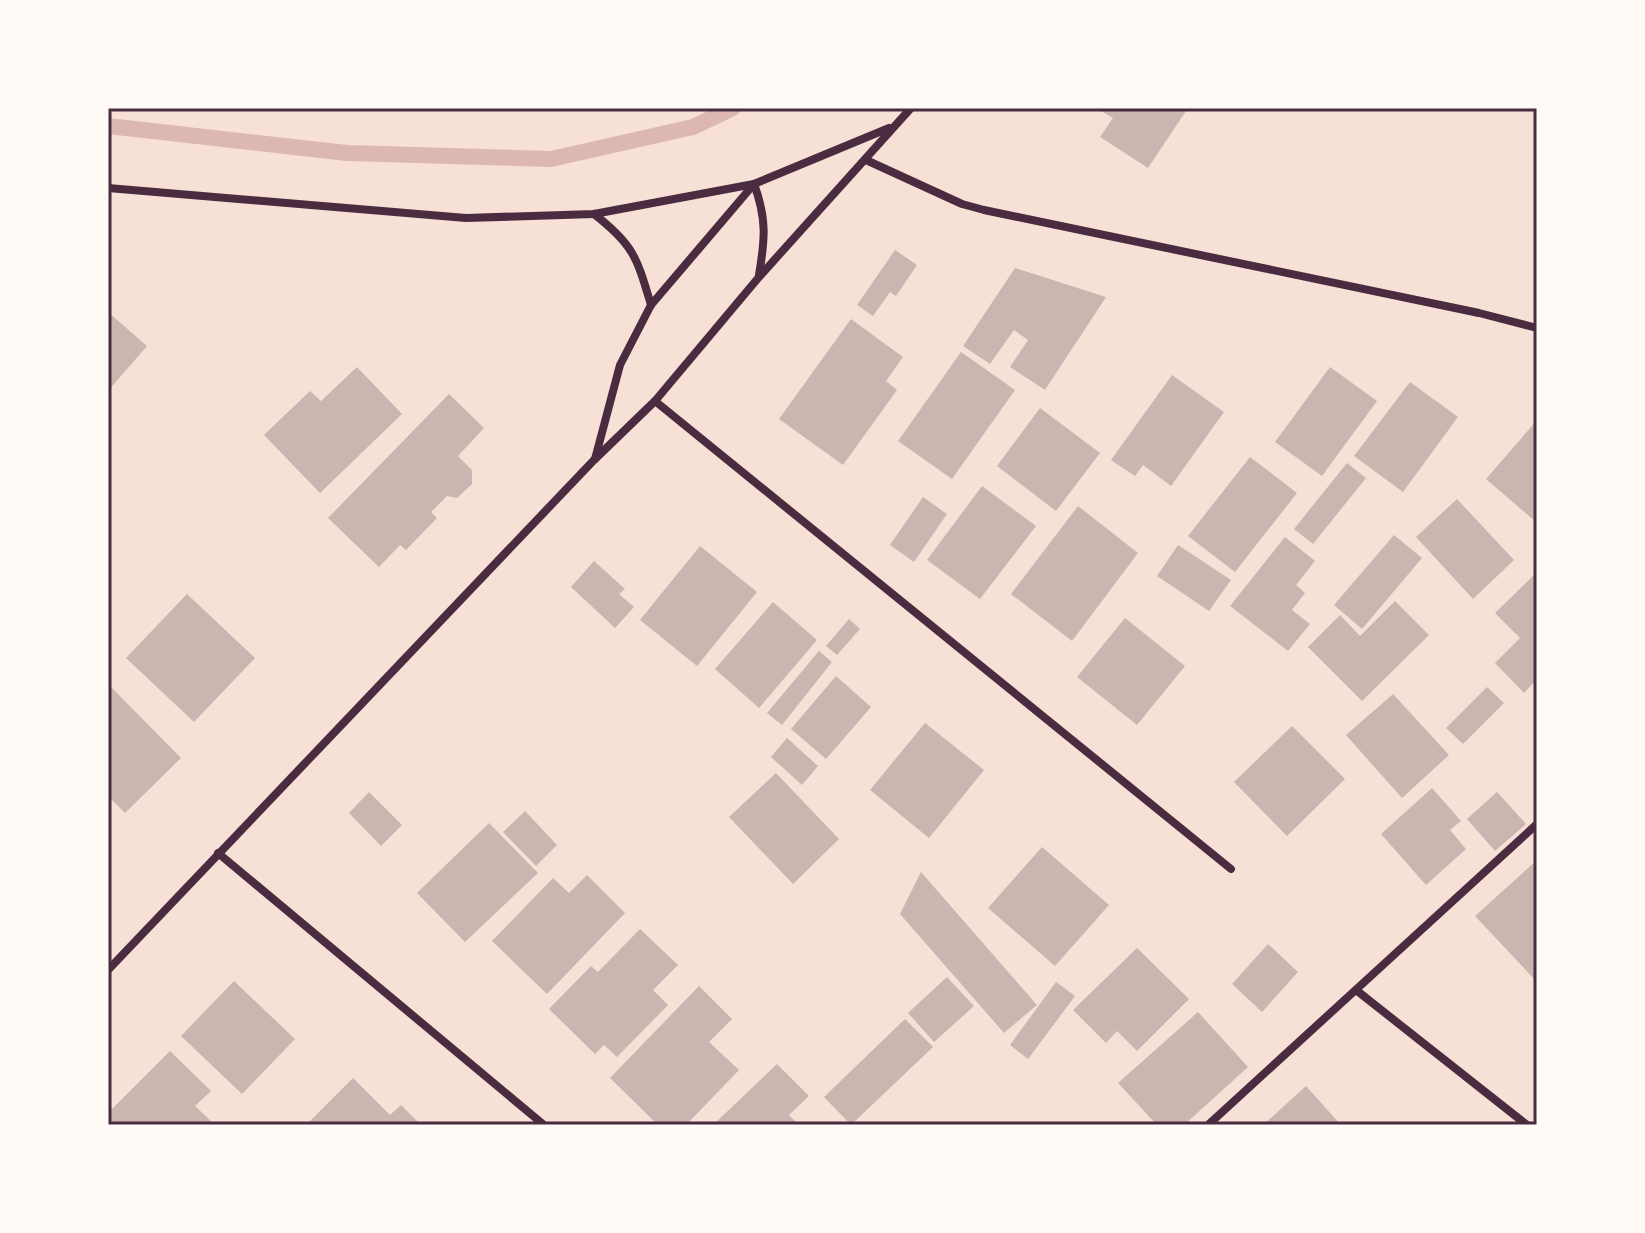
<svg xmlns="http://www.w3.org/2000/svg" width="1645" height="1233" font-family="'Times New Roman',serif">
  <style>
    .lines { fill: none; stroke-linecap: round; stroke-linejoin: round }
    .stream { stroke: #dcb8b0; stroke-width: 16 }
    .building { fill: #ccb4b1 }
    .minor { stroke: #4a2c40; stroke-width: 8 }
    .neatline { fill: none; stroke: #4a2c40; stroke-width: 3 }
  </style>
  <rect width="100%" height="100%" fill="#f7e1d7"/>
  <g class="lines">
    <path class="stream" d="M 108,126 L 347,153 L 551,159 L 693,127 L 733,108"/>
  </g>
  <g class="building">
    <path d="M 1096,108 L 1188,108 L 1148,168 L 1100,137 L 1113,118 Z"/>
    <path d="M 895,250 L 917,265 L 896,296 L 890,292 L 873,316 L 857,305 Z"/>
    <path d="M 1015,268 L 1106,297 L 1045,390 L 1010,367 L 1028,340 L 1014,330 L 990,364 L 963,346 Z"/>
    <path d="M 108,312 L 147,346 L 108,391 Z"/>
    <path d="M 851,319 L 903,357 L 886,381 L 897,390 L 843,465 L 779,419 Z"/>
    <path d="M 961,352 L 1015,390 L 952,479 L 898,441 Z"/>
    <path d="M 357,367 L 402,414 L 320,493 L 264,435 L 310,391 L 321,401 Z"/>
    <path d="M 1330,367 L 1377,401 L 1322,476 L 1275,442 Z"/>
    <path d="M 1172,375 L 1224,412 L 1171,486 L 1143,465 L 1135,476 L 1111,460 Z"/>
    <path d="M 1410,382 L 1458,417 L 1403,492 L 1354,456 Z"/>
    <path d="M 449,394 L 484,428 L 458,456 L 472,470 L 472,484 L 457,498 L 447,496 L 431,512 L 437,518 L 406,550 L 400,545 L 379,567 L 328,518 Z"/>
    <path d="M 1040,408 L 1100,453 L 1056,511 L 997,466 Z"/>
    <path d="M 1537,420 L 1537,523 L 1486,479 Z"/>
    <path d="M 1250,457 L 1297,493 L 1235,572 L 1188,536 Z"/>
    <path d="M 1347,463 L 1366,478 L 1313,544 L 1294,529 Z"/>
    <path d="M 982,486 L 1036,526 L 980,599 L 927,560 Z"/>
    <path d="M 923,497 L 947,514 L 914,562 L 890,545 Z"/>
    <path d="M 1457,499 L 1514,560 L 1473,599 L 1416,537 Z"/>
    <path d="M 1078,506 L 1138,553 L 1072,641 L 1011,594 Z"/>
    <path d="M 1394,535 L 1422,558 L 1362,629 L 1334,605 Z"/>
    <path d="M 1285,537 L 1315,561 L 1296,585 L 1305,593 L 1292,610 L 1310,624 L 1288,651 L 1230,606 Z"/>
    <path d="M 1178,545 L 1231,580 L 1209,611 L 1157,576 Z"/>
    <path d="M 700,546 L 757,592 L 697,666 L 640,620 Z"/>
    <path d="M 594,561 L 625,589 L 619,594 L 634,607 L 615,628 L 571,587 Z"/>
    <path d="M 1537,572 L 1537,679 L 1524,693 L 1495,663 L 1520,638 L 1495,613 Z"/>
    <path d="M 187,594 L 255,658 L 194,722 L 126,658 Z"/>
    <path d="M 1395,601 L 1429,635 L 1362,701 L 1308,647 L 1340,615 L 1360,636 Z"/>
    <path d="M 773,602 L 817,640 L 759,708 L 715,669 Z"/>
    <path d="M 1125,618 L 1185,666 L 1137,725 L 1077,677 Z"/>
    <path d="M 849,619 L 860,629 L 837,655 L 826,646 Z"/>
    <path d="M 819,651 L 832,662 L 782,725 L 767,713 Z"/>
    <path d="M 836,676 L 871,707 L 826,759 L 791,729 Z"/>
    <path d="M 108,684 L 181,758 L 125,813 L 108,796 Z"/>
    <path d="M 1487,687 L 1504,703 L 1463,744 L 1446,728 Z"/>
    <path d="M 1393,694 L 1449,755 L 1402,798 L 1346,735 Z"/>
    <path d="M 925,723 L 984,770 L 929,838 L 870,790 Z"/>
    <path d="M 1292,726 L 1345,779 L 1287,836 L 1234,782 Z"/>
    <path d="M 787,738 L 818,766 L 802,785 L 771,757 Z"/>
    <path d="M 776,773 L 839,839 L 793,884 L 729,817 Z"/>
    <path d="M 1432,788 L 1461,821 L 1450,830 L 1466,849 L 1426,885 L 1381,834 Z"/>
    <path d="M 369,792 L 402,825 L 381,846 L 349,813 Z"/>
    <path d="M 1497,792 L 1526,824 L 1495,851 L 1467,819 Z"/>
    <path d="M 525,811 L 557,845 L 536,866 L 503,832 Z"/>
    <path d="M 489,823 L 538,873 L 465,942 L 417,893 Z"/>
    <path d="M 1042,847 L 1109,905 L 1055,966 L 988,908 Z"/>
    <path d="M 1537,860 L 1537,982 L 1475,916 Z"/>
    <path d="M 921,872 L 1037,1005 L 1004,1033 L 900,914 Z"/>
    <path d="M 587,875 L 625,913 L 547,994 L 492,941 L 553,878 L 569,893 Z"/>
    <path d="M 640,929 L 678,965 L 653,990 L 668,1005 L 617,1057 L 604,1045 L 595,1054 L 549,1009 L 591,966 L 598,972 Z"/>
    <path d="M 1268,944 L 1298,972 L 1262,1012 L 1232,984 Z"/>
    <path d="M 1137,948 L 1189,999 L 1137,1051 L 1117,1031 L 1106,1043 L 1073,1010 Z"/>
    <path d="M 947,977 L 974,1006 L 934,1042 L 908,1013 Z"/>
    <path d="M 234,981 L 295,1039 L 242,1094 L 181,1036 Z"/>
    <path d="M 1056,982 L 1075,996 L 1028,1059 L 1010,1045 Z"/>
    <path d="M 699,986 L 732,1019 L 709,1042 L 739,1070 L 686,1125 L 658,1125 L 610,1078 Z"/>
    <path d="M 1198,1012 L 1248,1067 L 1184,1125 L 1157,1125 L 1118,1083 Z"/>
    <path d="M 905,1019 L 933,1047 L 851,1125 L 824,1097 Z"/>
    <path d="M 170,1051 L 211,1091 L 195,1106 L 215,1125 L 112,1125 L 108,1121 L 108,1113 Z"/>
    <path d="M 777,1064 L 809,1096 L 789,1115 L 799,1125 L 713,1125 Z"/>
    <path d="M 353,1078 L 390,1115 L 401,1105 L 421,1125 L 306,1125 Z"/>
    <path d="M 1306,1086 L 1341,1125 L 1263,1125 Z"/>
  </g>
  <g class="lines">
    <g class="minor">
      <path d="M 866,160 L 962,204 L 984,210 L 1479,313 L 1537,328"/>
      <path d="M 108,188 L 466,218 L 594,214 L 754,184 C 767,219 765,239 759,275"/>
      <path d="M 594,214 C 634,245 637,258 651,305"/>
      <path d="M 655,401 L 1231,869"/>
      <path d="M 595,459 L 620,365 L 651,305 L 754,184 L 889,128"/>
      <path d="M 218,853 L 544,1125"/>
      <path d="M 108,970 L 594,460 L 655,401 L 759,277 L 911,108"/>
      <path d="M 1356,990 L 1527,1125"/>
      <path d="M 1208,1125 L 1537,824"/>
    </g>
  </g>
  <rect width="1645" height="1233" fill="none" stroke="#fffaf5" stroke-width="220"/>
  <rect x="110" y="110" width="1425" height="1013" class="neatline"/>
</svg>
